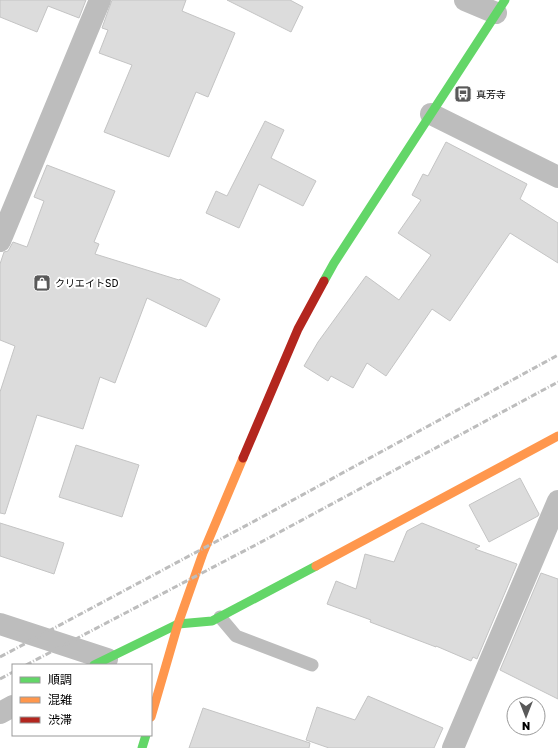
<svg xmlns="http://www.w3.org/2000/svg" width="558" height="748" font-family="'Golos Text','Noto Sans JP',sans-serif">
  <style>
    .building { fill: #dcdcdc; stroke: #c4c4c4 }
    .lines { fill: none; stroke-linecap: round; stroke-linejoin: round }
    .lane { stroke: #bdbdbd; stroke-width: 13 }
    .street { stroke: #bdbdbd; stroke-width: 22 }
    .fast { stroke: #63d668; stroke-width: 9 }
    .slow { stroke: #ff974d; stroke-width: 9 }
    .jam { stroke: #b3261e; stroke-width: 9 }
    .rail { stroke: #bdbdbd; stroke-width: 3; stroke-dasharray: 6 2 1 2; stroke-linecap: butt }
    .labels { text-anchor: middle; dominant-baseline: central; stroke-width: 4; stroke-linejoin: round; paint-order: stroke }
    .poi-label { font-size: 10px; fill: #000; stroke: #fff; text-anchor: start }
  </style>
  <rect width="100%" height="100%" fill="#fff"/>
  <g class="building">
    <path d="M 0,0 L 86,0 L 79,18 L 48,6 L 37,32 L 0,17 Z"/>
    <path d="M 112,0 L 186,0 L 182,11 L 235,33 L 208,97 L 196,92 L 169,157 L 104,132 L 132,65 L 99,53 L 108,30 L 102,28 Z"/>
    <path d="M 227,0 L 290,0 L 303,7 L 291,32 Z"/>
    <path d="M 265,121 L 284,130 L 271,158 L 316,181 L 303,206 L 259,184 L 239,228 L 206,213 L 216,191 L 227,196 Z"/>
    <path d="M 446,142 L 527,184 L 520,199 L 558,223 L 558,263 L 510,233 L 450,321 L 432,309 L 386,376 L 367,363 L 353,388 L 331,376 L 328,381 L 304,366 L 318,342 L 366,276 L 399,300 L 431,255 L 398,233 L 421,200 L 412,195 L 423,174 L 428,176 Z"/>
    <path d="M 47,165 L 115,191 L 94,242 L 99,244 L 95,254 L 179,280 L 180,279 L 220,299 L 206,327 L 147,298 L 115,383 L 100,377 L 83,429 L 37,415 L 5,514 L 0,513 L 0,392 L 15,346 L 0,340 L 0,264 L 4,252 L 8,251 L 13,242 L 27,247 L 44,201 L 34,197 Z"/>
    <path d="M 76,445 L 139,465 L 122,517 L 59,497 Z"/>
    <path d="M 520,478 L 539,514 L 538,516 L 489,542 L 469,505 Z"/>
    <path d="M 0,523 L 64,543 L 54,574 L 0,556 Z"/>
    <path d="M 422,523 L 480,546 L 475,549 L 517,564 L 477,659 L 473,657 L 471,661 L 436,646 L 436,647 L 370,622 L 371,620 L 327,604 L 336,581 L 356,589 L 365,554 L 394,562 L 407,531 Z"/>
    <path d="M 541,573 L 558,579 L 558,699 L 500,670 Z"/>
    <path d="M 368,696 L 443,728 L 434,748 L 329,748 L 306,740 L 317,707 L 355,720 Z"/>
    <path d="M 203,708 L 310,743 L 309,748 L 189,748 Z"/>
  </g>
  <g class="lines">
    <path class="lane" d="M 220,617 L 236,636 L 312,665"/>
    <g class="street">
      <path d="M 465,0 L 496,13"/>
      <path d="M 431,114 L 558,177"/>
      <path d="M 0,241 L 100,0"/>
      <path d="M 0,624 L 107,659"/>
      <path d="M 0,713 L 13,706"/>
      <path d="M 453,748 L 558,501"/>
    </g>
    <g class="fast">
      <path d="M 324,281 L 334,263 L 505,0"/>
      <path d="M 94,665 L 178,624 L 212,621 L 316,566"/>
      <path d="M 142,748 L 146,735"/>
    </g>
    <g class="slow">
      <path d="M 316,566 L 558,436"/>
      <path d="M 151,717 L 178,624 L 203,553 L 243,458"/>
    </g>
    <path class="jam" d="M 243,458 L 298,329 L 324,281"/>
    <g class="rail">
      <path d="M 0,657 L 262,517 L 558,355"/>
      <path d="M 26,665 L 265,540 L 558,382"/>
      <path d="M 0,679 L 13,672"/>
    </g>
  </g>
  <defs>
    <g id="bus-square" transform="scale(0.9)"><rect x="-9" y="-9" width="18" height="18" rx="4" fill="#595959" stroke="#fff"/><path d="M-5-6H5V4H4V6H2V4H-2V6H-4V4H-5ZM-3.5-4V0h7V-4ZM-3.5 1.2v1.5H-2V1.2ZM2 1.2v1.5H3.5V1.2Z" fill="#fff"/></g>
    <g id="shop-square" transform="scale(0.9)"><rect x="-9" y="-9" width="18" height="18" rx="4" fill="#595959" stroke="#fff"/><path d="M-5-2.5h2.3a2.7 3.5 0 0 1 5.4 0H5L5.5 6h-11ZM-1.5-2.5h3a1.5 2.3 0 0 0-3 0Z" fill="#fff"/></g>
  </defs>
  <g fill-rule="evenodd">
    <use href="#bus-square" x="463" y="94"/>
    <use href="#shop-square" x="42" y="283"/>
  </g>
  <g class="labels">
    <g class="poi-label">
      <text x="476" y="94">真芳寺</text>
      <text x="55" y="283">クリエイトSD</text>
    </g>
  </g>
  <rect x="12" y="664" width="140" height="72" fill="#ffffff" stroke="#999999"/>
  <rect x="20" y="677" width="20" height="6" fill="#63d668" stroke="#999999"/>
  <text x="48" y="684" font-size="12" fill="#000000">順調</text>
  <rect x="20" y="697" width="20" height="6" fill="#ff974d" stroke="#999999"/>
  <text x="48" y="704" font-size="12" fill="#000000">混雑</text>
  <rect x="20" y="717" width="20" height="6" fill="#b3261e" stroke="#999999"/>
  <text x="48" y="724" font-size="12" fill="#000000">渋滞</text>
  <g transform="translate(526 716) rotate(180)"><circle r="19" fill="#ffffff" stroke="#999999"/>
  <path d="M0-3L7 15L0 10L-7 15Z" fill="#595959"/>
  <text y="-6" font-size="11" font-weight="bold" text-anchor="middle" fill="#000000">N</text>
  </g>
</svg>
